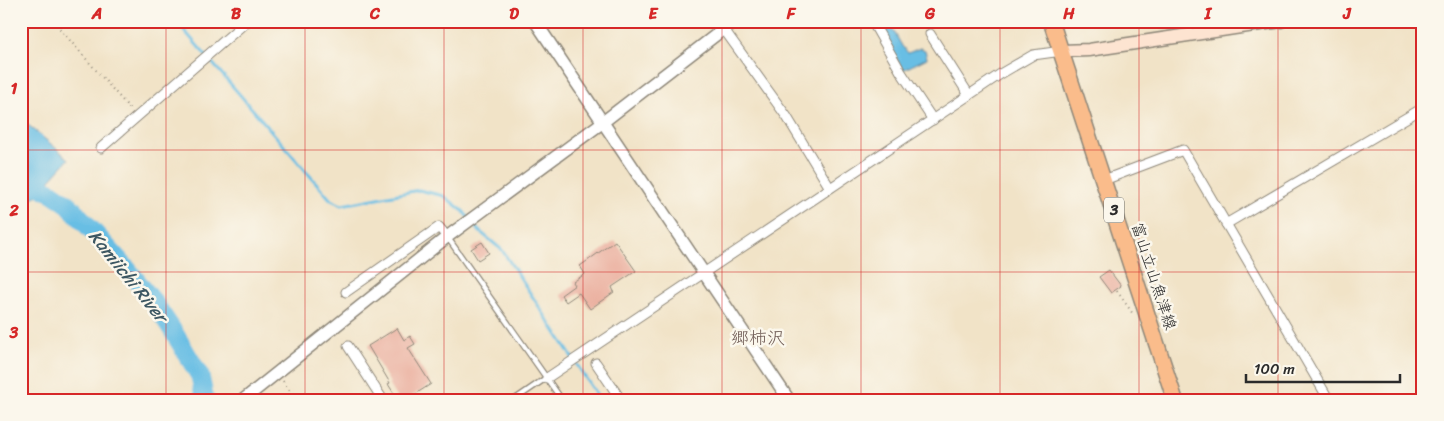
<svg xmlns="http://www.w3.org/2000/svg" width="1444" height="421" font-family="Sriracha,'Klee One',sans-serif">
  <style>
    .water { fill: #67bee4; stroke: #497488 }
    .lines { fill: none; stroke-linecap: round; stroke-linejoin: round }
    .stream { stroke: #67bee4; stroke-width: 3 }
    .river { stroke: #67bee4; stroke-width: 19 }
    .building { fill: #ebb1a0 }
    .service-casing { stroke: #8e8779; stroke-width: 7 }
    .minor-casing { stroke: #8e8779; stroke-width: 11 }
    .tertiary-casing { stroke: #8e8779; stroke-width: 14 }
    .secondary-casing { stroke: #8e8779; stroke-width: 15 }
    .primary-casing { stroke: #8e8779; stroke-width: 18 }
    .path { stroke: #8e8779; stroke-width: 2; stroke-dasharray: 1 4; stroke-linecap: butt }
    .service { stroke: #fff; stroke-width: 4.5 }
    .minor { stroke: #fff; stroke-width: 9 }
    .tertiary { stroke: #fff; stroke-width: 11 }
    .secondary { stroke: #fde4d1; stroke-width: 12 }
    .primary { stroke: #fabc8b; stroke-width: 15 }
    .grid { fill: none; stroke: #d62828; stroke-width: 1; stroke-opacity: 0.55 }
    .labels { text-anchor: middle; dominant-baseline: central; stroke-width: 5; stroke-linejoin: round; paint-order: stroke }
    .shield { fill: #fbf7ec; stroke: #696865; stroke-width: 1 }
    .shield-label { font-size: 15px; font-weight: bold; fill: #2b2b2b }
    .street-label { font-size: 16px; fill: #2b2b2b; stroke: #fbf7ec }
    .water-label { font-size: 18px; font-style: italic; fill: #3d5762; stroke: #fbf7ec }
    .neighbourhood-label { font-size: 18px; fill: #6e5a54; stroke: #fbf7ec }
    .neatline { fill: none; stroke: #d62828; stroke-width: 2 }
    .grid-label { font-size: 16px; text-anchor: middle; font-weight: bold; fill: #d62828 }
  </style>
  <rect width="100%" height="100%" fill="#fbf7ec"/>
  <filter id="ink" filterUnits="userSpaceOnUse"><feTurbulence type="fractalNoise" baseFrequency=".02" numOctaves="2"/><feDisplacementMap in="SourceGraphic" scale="10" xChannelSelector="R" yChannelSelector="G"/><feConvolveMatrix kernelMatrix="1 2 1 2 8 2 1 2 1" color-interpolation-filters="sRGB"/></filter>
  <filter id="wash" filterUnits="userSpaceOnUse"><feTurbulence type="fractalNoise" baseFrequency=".0096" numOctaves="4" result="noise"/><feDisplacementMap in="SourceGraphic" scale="20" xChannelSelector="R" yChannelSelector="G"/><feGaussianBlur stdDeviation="1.12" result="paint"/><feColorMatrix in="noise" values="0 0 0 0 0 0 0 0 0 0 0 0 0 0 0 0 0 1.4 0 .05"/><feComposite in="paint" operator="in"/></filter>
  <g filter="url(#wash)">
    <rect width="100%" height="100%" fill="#f1e3c7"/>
    <g class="water">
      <path d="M 876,21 L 888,21 L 902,46 L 908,53 L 920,48 L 925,50 L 927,58 L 903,70 Z"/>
      <path d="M 21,119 L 69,159 L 21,212 Z"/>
    </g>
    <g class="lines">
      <path class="stream" d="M 176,21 L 331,200 L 342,205 L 419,190 L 444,196 L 463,211 L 478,230 L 502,250 L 600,400"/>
      <path class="river" d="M 21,177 L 52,193 L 68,204 L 128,270 L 155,304 L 173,331 L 200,376 L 205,400"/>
    </g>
    <g id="blocks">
      <g class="building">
        <path d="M 615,241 L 636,271 L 612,287 L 614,292 L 590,309 L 579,293 L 566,302 L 561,295 L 575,285 L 573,282 L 585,274 L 580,266 Z"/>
        <path d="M 482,242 L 489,253 L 478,260 L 471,249 Z"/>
        <path d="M 1109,270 L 1121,286 L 1111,293 L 1099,277 Z"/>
        <path d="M 397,328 L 404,340 L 410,336 L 415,344 L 408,348 L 431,384 L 406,400 L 398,400 L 388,384 L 390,383 L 368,346 Z"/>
      </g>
    </g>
  </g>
  <g filter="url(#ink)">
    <use href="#blocks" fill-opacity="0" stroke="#8e8779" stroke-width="1"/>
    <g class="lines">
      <g class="service-casing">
        <g id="service">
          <path d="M 448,238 L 562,400"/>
          <path d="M 514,400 L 546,378"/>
        </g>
      </g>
      <g class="minor-casing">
        <g id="minor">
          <path d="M 718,21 L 787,117 L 830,188"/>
          <path d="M 872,21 L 901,72 L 933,120"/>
          <path d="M 930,34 L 969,95"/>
          <path d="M 101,148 L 247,21"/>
          <path d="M 1104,180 L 1183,150 L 1329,400"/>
          <path d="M 1226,224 L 1423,108"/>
          <path d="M 346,292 L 439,227 L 447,237"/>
          <path d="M 348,346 L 383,400"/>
          <path d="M 596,363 L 621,400"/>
          <path d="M 547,378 L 1002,73 L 1033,55 L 1062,51"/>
        </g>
      </g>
      <g class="tertiary-casing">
        <g id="tertiary">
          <path d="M 535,21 L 789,400"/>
          <path d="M 243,400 L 447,237 L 603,122 L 734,21"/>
        </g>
      </g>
      <g class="secondary-casing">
        <path id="secondary" d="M 1062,51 L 1089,50 L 1281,21"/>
      </g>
      <g class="primary-casing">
        <path id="primary" d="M 1051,21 L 1175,400"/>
      </g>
      <g class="path">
        <path d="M 53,21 L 130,109"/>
        <path d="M 1117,291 L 1133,314"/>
        <path d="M 283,381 L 296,400"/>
      </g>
      <use href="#service" class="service"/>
      <use href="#minor" class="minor"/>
      <use href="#tertiary" class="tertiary"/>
      <use href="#secondary" class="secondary"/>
      <use href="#primary" class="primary"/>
    </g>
  </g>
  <path class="grid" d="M 166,21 L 166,400M 305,21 L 305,400M 444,21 L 444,400M 583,21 L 583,400M 722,21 L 722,400M 861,21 L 861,400M 1000,21 L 1000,400M 1139,21 L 1139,400M 1278,21 L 1278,400M 21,150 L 1423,150M 21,272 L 1423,272"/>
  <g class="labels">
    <rect class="shield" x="1104" y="197.5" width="20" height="25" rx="4"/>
    <g class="shield-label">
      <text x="1114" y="210">3</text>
    </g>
    <g class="street-label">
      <text transform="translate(1154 276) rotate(72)">富山立山魚津線</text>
    </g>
    <g class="water-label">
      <text transform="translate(128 276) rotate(51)">Kamiichi River</text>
    </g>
    <g class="neighbourhood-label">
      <text x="758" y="338">郷柿沢</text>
    </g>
  </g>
  <rect width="1444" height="421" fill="none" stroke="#fbf7ec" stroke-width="55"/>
  <path d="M1246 374v8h154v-8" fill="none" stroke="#2b2b2b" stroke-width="2.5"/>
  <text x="1254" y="374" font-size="15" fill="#2b2b2b" stroke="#fbf7ec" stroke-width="4" paint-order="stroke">100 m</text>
  <rect x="28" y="28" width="1388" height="366" class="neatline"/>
  <g class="grid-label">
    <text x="97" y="19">A</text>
    <text x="236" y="19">B</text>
    <text x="375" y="19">C</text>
    <text x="514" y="19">D</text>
    <text x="653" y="19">E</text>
    <text x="791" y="19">F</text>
    <text x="930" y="19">G</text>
    <text x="1069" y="19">H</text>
    <text x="1208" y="19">I</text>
    <text x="1347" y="19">J</text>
    <text x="14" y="94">1</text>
    <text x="14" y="216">2</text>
    <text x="14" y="338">3</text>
  </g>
</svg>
